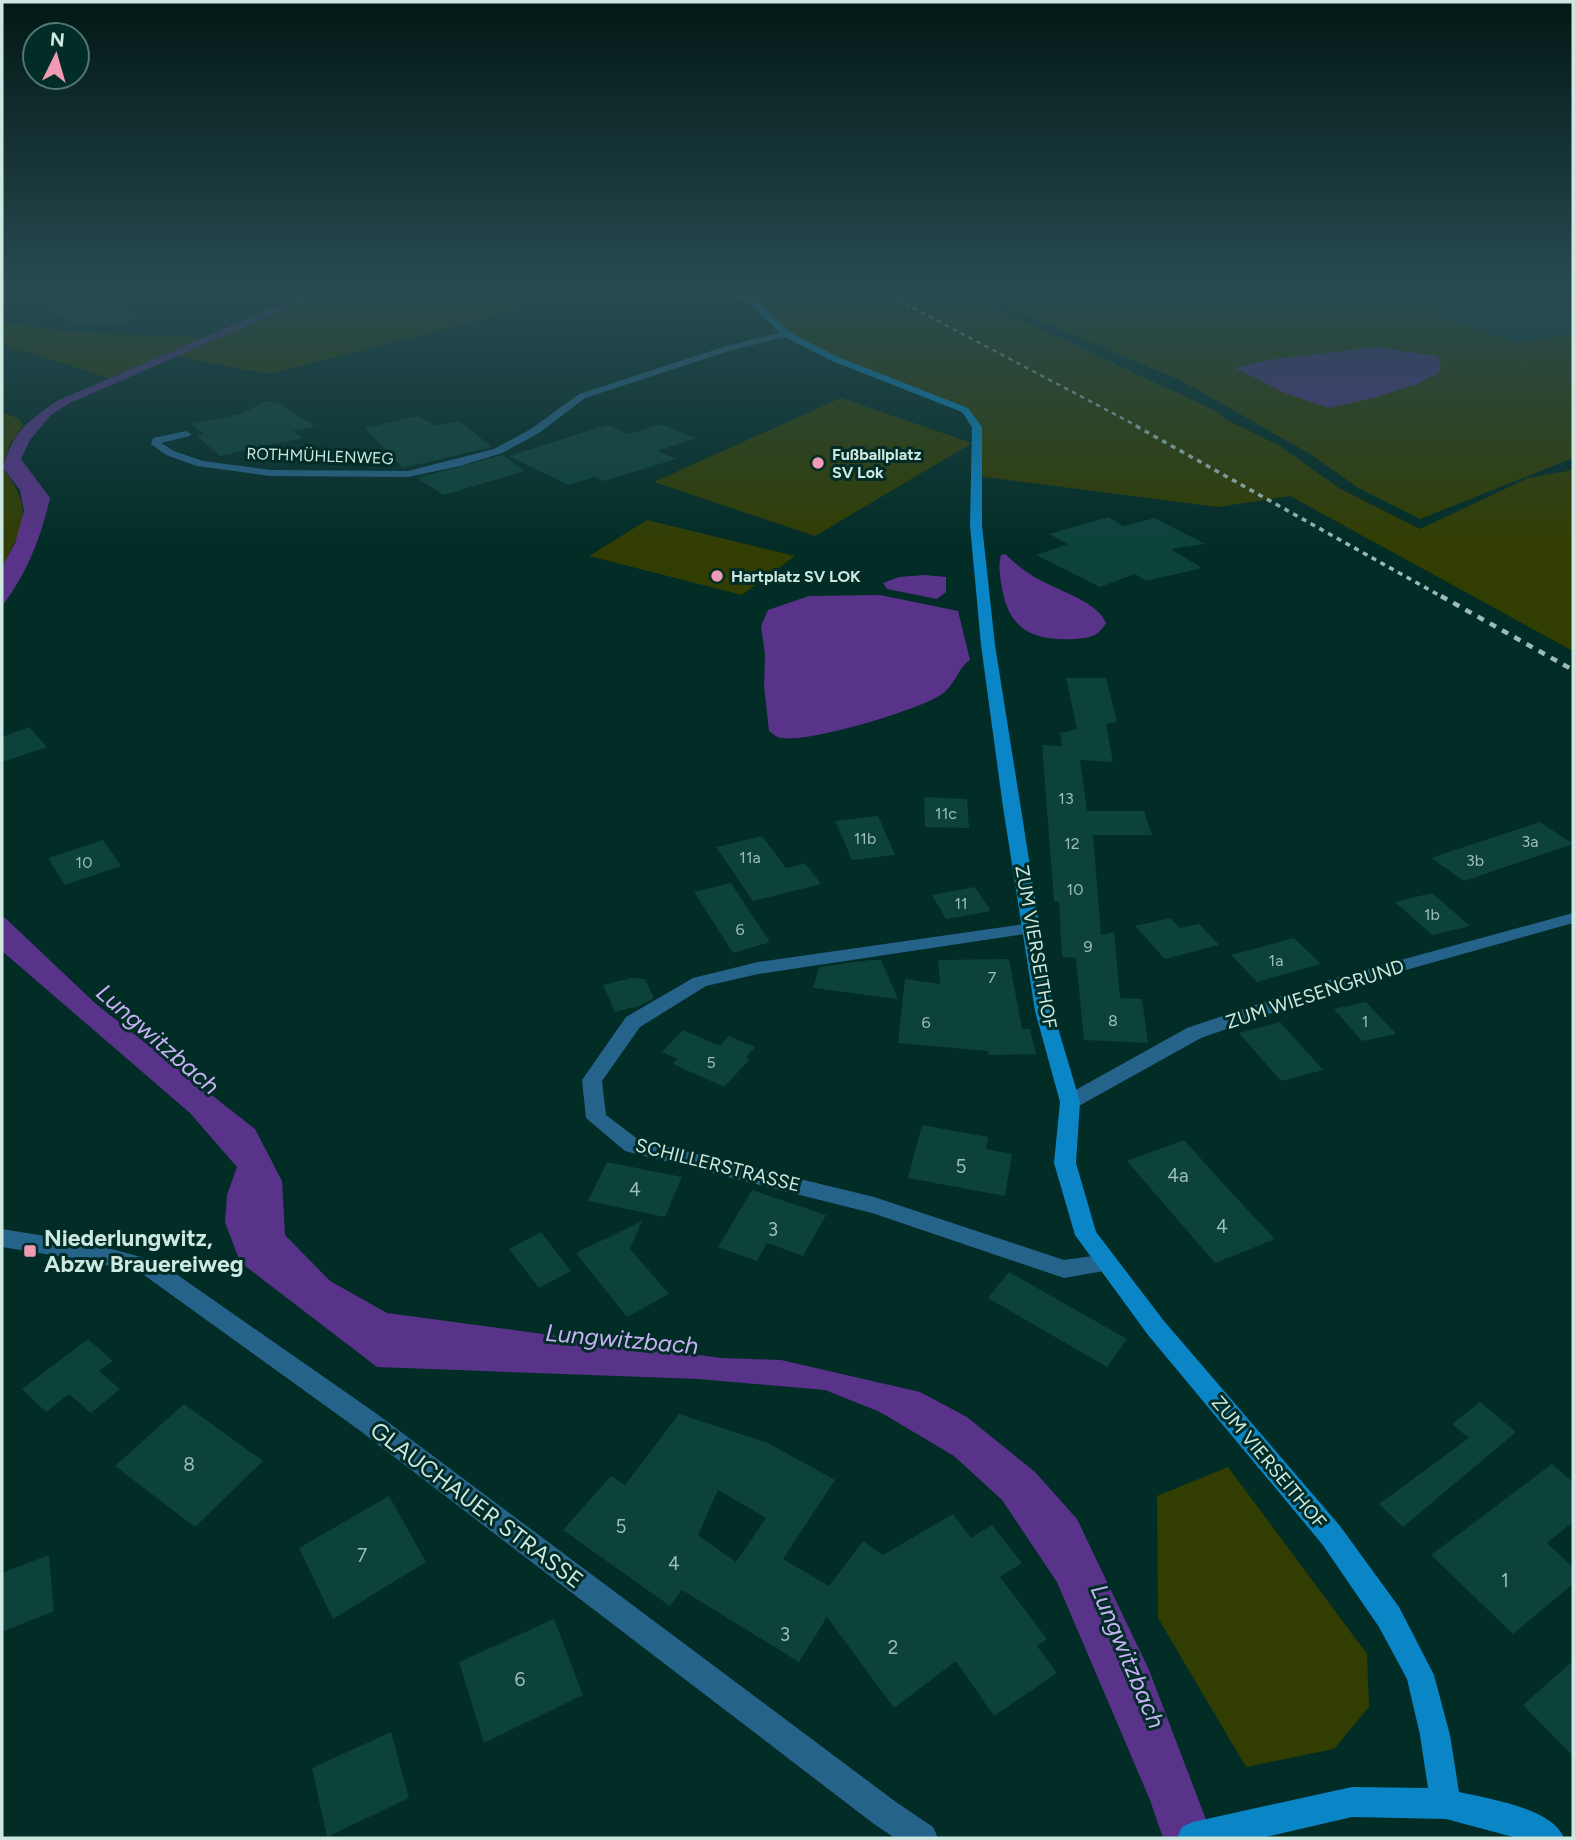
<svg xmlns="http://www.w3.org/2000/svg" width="1575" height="1840" font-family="Figtree,sans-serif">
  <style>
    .green { fill: #323d01 }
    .water { fill: #593389 }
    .building { fill: #0d423b; fill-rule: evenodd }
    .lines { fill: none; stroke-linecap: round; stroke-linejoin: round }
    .street { fill: #26638b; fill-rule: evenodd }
    .secondary { fill: #0a85c6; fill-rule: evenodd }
    .rail-far2 { stroke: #9dbab4; stroke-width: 2.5; stroke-dasharray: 4.5 4.5; stroke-linecap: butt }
    .rail-far1 { stroke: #9dbab4; stroke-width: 3.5; stroke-dasharray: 5 5; stroke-linecap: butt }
    .rail { stroke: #9dbab4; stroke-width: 4.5; stroke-dasharray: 7 7; stroke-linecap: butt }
    .poi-dot { fill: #f19ab3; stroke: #022c26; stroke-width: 2.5 }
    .labels { text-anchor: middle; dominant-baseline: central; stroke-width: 6; stroke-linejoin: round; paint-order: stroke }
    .far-poi-label { font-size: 16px; font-weight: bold; fill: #cde7e1; stroke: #022c26; text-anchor: start }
    .far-street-label { font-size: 16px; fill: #cde7e1; stroke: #022c26 }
    .number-label { font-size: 16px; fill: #9dbeb8 }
    .street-label { font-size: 19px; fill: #cde7e1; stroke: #022c26 }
    .near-number-label { font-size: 19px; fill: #9dbeb8 }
    .near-poi-label { font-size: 23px; font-weight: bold; fill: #cde7e1; stroke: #022c26; text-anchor: start }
    .near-street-label { font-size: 23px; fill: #cde7e1; stroke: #022c26 }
    .near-water-label { font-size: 24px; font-style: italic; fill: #cab1f7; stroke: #022c26 }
  </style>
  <rect width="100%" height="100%" fill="#022c26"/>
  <g class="green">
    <path d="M 327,291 L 553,291 L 501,314 L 269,374 L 175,356 Z"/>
    <path d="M 728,291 L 959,291 L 1216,411 L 1225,419 L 1280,446 L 1339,488 L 1420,529 L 1528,478 L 1573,470 L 1573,651 L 1290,496 L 1218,507 L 977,476 L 977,427 L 965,410 L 835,359 L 786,334 L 756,304 Z"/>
    <path d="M 969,291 L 1178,291 L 1208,301 L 1265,291 L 1573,291 L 1573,458 L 1420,519 L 1357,487 L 1310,454 L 1182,381 Z"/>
    <path d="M 2,322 L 71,332 L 206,338 L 109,378 L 2,344 Z"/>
    <path d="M 841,398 L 972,443 L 815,536 L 654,482 Z"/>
    <path d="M 2,412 L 19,419 L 23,425 L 9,446 L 3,468 C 34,509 24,525 2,567 Z"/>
    <path d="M 647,520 L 795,556 L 742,595 L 589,556 Z"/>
    <path d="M 1228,1467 L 1367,1654 L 1369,1707 L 1334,1749 L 1246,1767 L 1158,1618 L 1157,1496 Z"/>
  </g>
  <g class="water">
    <path d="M 311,291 L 327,291 L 70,403 L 51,415 L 30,440 L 21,459 L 50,498 C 41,537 27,574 2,606 L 2,567 L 15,543 L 24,511 L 20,490 L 3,468 C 13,431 27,422 57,401 Z"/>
    <path d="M 1374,347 L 1438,356 L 1441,371 L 1417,384 L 1373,398 L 1329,408 L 1285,393 L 1235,368 L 1268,360 Z"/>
    <path d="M 1005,554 C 1012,560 1019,567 1027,572 C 1047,588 1097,599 1106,623 C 1098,637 1089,638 1074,639 C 1034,641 1009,630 1002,588 C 1000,576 998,567 1001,555 Z"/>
    <path d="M 925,575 L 946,577 L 946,592 L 937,599 L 887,589 L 883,583 L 899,577 Z"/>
    <path d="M 880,595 L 958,611 L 970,660 C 958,667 955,687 939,696 C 917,710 801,746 778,737 C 775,736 772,733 769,731 L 764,686 L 765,655 L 761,626 L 768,610 L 809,596 Z"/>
    <path d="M 2,915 L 96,1004 L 255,1129 L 282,1181 L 285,1235 L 330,1281 L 387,1313 L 721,1358 L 781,1360 L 920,1392 L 967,1417 L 1035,1472 L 1077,1519 L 1149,1670 L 1213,1838 L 1163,1838 L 1150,1800 L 1057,1582 L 1002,1500 L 954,1456 L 880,1412 L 825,1390 L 698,1379 L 377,1367 L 240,1262 L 225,1222 L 227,1195 L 237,1167 L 190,1113 L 2,951 Z"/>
  </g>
  <g class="building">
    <path d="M 27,291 L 96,291 L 138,319 L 98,326 L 75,325 Z"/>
    <path d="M 1460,291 L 1550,291 L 1551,302 L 1573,310 L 1573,334 L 1517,343 L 1429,311 L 1484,303 L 1459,294 Z"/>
    <path d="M 266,401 L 279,404 L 315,426 L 293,431 L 302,438 L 220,456 L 197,436 L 204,434 L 192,424 L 241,414 Z"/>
    <path d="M 418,416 L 436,426 L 459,421 L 492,447 L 403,468 L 365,428 Z"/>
    <path d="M 660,424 L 696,438 L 657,451 L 676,459 L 604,481 L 595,477 L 568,485 L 509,456 L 607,425 L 629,434 Z"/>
    <path d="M 503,455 L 524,471 L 444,495 L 417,478 Z"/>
    <path d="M 1108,517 L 1124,526 L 1155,518 L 1205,544 L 1171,549 L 1202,568 L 1146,581 L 1135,574 L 1100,587 L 1036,555 L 1068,544 L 1049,534 Z"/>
    <path d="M 1066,678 L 1106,678 L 1117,722 L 1106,724 L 1113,762 L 1080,760 L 1087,811 L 1144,811 L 1152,835 L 1093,835 L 1101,935 L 1114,932 L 1120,998 L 1142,999 L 1148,1043 L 1084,1040 L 1076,958 L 1062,957 L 1059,902 L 1054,901 L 1042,745 L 1062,746 L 1060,733 L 1077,729 Z"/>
    <path d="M 29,727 L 47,747 L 2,762 L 2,737 Z"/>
    <path d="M 924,797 L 967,799 L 969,828 L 925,827 Z"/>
    <path d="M 878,816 L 895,855 L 852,860 L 835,821 Z"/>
    <path d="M 1540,822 L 1573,844 L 1464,881 L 1431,858 Z"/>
    <path d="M 762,836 L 786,868 L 805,863 L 821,884 L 753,901 L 716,847 Z"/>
    <path d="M 103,840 L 121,866 L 65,885 L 48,858 Z"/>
    <path d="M 731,883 L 770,942 L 733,953 L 694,892 Z"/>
    <path d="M 975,887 L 991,911 L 946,919 L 932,895 Z"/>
    <path d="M 1432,893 L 1470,926 L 1432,935 L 1395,902 Z"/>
    <path d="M 1170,918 L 1180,928 L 1199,924 L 1219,945 L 1165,959 L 1135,926 Z"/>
    <path d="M 1294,938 L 1321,964 L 1257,982 L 1231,955 Z"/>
    <path d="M 1009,959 L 1022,1029 L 1030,1029 L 1036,1054 L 989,1055 L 988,1051 L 898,1043 L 905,979 L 940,984 L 938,960 Z"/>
    <path d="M 870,960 L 881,960 L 898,999 L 813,988 L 819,967 Z"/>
    <path d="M 632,978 L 645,979 L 654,998 L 640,1006 L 615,1012 L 603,985 Z"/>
    <path d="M 1366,1002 L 1396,1034 L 1362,1041 L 1334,1009 Z"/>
    <path d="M 1280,1022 L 1323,1070 L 1281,1081 L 1239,1033 Z"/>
    <path d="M 683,1030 L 720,1046 L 729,1036 L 755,1047 L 746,1057 L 750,1059 L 724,1087 L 673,1064 L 677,1059 L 662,1052 Z"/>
    <path d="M 922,1125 L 988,1137 L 986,1149 L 1012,1154 L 1005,1196 L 908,1178 Z"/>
    <path d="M 1184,1140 L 1229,1190 L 1275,1239 L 1215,1263 L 1127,1161 Z"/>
    <path d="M 607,1162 L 682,1177 L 665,1217 L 588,1201 Z"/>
    <path d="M 752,1190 L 826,1215 L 803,1256 L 767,1243 L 757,1261 L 718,1247 Z"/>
    <path d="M 642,1221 L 630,1249 L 669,1294 L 627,1317 L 576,1253 Z"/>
    <path d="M 541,1232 L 571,1271 L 539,1288 L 509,1249 Z"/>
    <path d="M 1009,1272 L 1127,1339 L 1107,1367 L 988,1298 Z"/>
    <path d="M 88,1339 L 113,1361 L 99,1371 L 120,1389 L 91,1413 L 69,1394 L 46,1412 L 22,1389 Z"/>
    <path d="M 1480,1402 L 1516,1432 L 1403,1527 L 1379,1504 L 1469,1438 L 1452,1424 Z"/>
    <path d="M 184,1404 L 263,1461 L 195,1527 L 115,1466 Z"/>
    <path d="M 679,1414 L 768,1443 L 835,1480 L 783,1559 L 829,1586 L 863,1541 L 883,1555 L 953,1514 L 971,1538 L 992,1525 L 1022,1563 L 1000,1577 L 1047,1639 L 1037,1646 L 1057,1673 L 994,1716 L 956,1661 L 894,1708 L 827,1617 L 799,1662 L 682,1590 L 670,1606 L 563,1530 L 611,1476 L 625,1485 ZM 718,1490 L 766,1518 L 736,1562 L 698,1535 Z"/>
    <path d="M 1552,1464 L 1573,1482 L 1573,1522 L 1547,1543 L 1573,1567 L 1573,1584 L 1513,1634 L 1431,1555 Z"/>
    <path d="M 389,1496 L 426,1562 L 333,1619 L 299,1548 Z"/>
    <path d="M 49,1555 L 54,1611 L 2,1632 L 2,1573 Z"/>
    <path d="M 554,1619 L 583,1695 L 484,1743 L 459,1662 Z"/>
    <path d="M 1573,1661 L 1573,1756 L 1523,1705 Z"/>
    <path d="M 391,1732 L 409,1798 L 327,1837 L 312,1768 Z"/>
  </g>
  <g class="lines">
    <g class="street">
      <path d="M 786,331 L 789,336 L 729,351 L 585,398 L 539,433 L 502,453 L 460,466 L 408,477 L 270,476 L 197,466 L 166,455 L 151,444 L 153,438 L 186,431 L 191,434 L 190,436 L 161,443 L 174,451 L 203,461 L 270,470 L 408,471 L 494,449 L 531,429 L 579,394 L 723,347 Z"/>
      <path d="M 1573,913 L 1573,923 L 1349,986 L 1201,1038 L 1077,1107 L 1070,1109 L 1063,1107 L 1060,1102 L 1063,1097 L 1187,1028 L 1335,978 Z"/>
      <path d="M 1032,923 L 1041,928 L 1038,932 L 758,974 L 706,986 L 640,1027 L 602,1081 L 606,1115 L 639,1140 L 874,1197 L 1064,1260 L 1107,1254 L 1115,1257 L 1118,1263 L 1115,1269 L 1064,1278 L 872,1213 L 625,1151 L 586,1118 L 582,1080 L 626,1017 L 693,978 L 758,962 Z"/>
      <path d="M 2,1229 L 94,1244 L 159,1262 L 377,1414 L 896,1802 L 933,1827 L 938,1838 L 895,1838 L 874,1824 L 359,1430 L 144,1275 L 94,1262 L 2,1247 Z"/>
    </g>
    <path class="secondary" d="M 724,291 L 734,291 L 759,302 L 789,332 L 838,357 L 968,408 L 982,427 L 982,525 L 995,645 L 1053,1011 L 1080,1102 L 1076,1163 L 1096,1232 L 1164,1321 L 1340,1526 L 1399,1607 L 1434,1675 L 1450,1735 L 1459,1792 C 1489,1799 1552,1808 1564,1838 L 1517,1838 L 1446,1819 L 1352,1817 L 1261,1838 L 1177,1838 L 1182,1827 L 1193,1822 L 1352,1787 L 1428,1788 L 1420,1735 L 1407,1679 L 1379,1627 L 1322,1544 L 1148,1335 L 1075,1235 L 1054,1163 L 1060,1102 L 1035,1011 L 1003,807 L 981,645 L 970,525 L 972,427 L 962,412 L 832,361 L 783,336 L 753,306 Z"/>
    <path class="rail-far2" d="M 881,291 L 1139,427"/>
    <path class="rail-far1" d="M 1136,426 L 1444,598"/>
    <path class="rail" d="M 1441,596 L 1573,670"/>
  </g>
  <linearGradient id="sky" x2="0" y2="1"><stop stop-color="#011815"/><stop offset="0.53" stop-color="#284b52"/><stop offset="1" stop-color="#284b52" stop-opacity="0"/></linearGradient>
  <rect width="1575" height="548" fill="url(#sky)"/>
  <g class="poi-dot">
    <circle cx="818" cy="463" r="7"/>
    <circle cx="717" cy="576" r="7"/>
    <rect x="23" y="1244" width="14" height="14" rx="3.5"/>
  </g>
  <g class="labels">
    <g class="far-poi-label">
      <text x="832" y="454">Fußballplatz<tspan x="832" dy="18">SV Lok</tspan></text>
      <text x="731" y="576">Hartplatz SV LOK</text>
    </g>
    <g class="far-street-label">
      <text transform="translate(320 456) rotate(2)">ROTHMÜHLENWEG</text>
    </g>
    <g class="number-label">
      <text x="1066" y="798">13</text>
      <text x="946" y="813">11c</text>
      <text x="865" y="838">11b</text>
      <text x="1530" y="841">3a</text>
      <text x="1072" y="843">12</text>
      <text x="750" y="857">11a</text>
      <text x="1475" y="860">3b</text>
      <text x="84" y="862">10</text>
      <text x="1075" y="889">10</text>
      <text x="961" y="903">11</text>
      <text x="1432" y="914">1b</text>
      <text x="740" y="929">6</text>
      <text x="1088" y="946">9</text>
      <text x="1276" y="960">1a</text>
      <text x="992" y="977">7</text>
      <text x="1113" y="1020">8</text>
      <text x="1365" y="1021">1</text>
      <text x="926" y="1022">6</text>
      <text x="711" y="1062">5</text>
    </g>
    <g class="street-label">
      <text transform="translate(1036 947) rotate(80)">ZUM VIERSEITHOF</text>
      <text transform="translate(1315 994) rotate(-18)">ZUM WIESENGRUND</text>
      <text transform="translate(718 1165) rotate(14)">SCHILLERSTRASSE</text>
      <text transform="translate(1269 1462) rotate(50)">ZUM VIERSEITHOF</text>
    </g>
    <g class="near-number-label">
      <text x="961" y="1166">5</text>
      <text x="1178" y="1175">4a</text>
      <text x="635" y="1189">4</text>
      <text x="1222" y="1226">4</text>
      <text x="773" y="1229">3</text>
      <text x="189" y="1464">8</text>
      <text x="621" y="1526">5</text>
      <text x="362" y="1555">7</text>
      <text x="674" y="1563">4</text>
      <text x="1505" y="1580">1</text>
      <text x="785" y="1634">3</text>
      <text x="893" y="1647">2</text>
      <text x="520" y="1679">6</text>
    </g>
    <g class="near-poi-label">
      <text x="44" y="1238">Niederlungwitz,<tspan x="44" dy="26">Abzw Brauereiweg</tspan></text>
    </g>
    <g class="near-street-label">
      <text transform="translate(477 1505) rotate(37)">GLAUCHAUER STRASSE</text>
    </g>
    <g class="near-water-label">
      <text transform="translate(158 1039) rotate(41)">Lungwitzbach</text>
      <text transform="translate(622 1339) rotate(5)">Lungwitzbach</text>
      <text transform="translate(1128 1656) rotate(67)">Lungwitzbach</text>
    </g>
  </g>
  <rect width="1575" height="1840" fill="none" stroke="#cde7e1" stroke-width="7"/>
  <g transform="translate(56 56) rotate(5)"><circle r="33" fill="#022c26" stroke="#537771" stroke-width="2"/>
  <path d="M0-5L12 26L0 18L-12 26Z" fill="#f19ab3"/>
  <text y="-10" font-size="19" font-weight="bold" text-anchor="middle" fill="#cde7e1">N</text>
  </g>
</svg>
